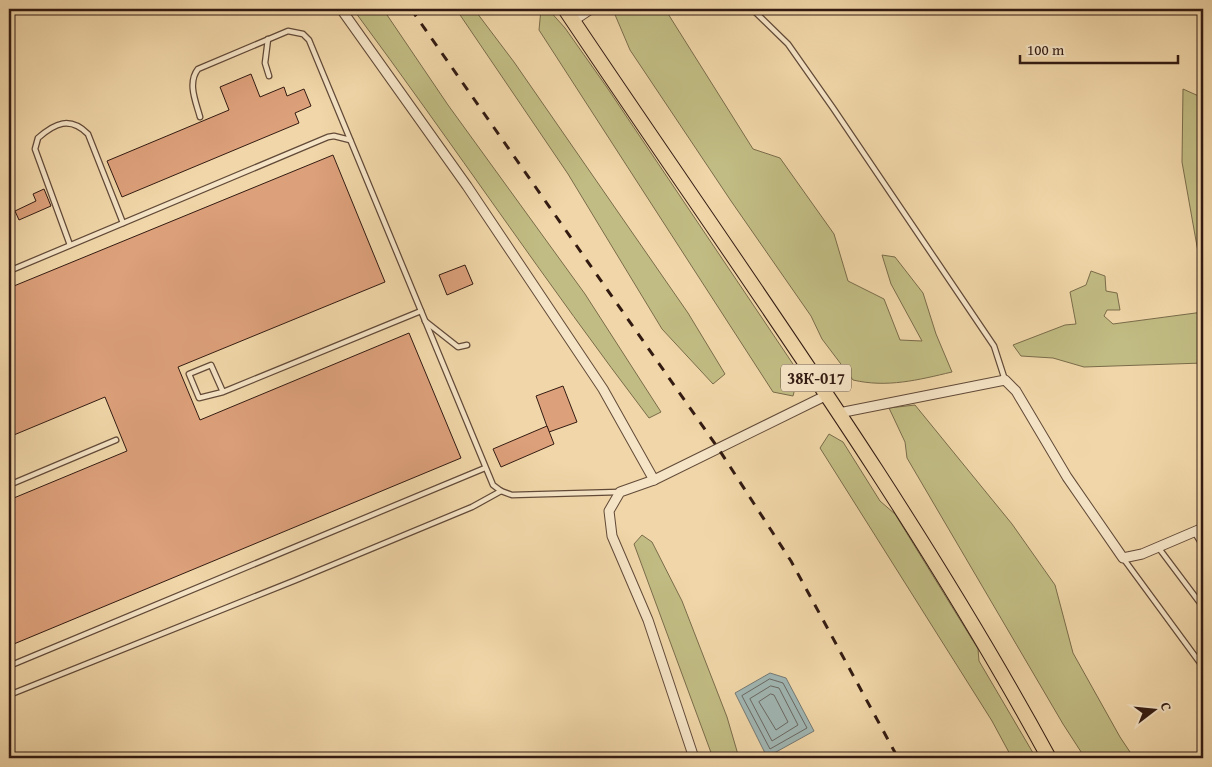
<svg xmlns="http://www.w3.org/2000/svg" width="1212" height="767" font-family="'Gentium Book Plus',serif">
  <style>
    .green { fill: #c1bc83; stroke: #7a6c4a }
    .water { fill: #a0b6b3; stroke: #747873 }
    .lines { fill: none; stroke-linecap: round; stroke-linejoin: round }
    .shore { stroke: #6a6862; stroke-width: 1 }
    .building { fill: #dca07a; stroke: #331b12 }
    .lane-casing { stroke: #624a38; stroke-width: 7 }
    .street-casing { stroke: #624a38; stroke-width: 11 }
    .primary-casing { stroke: #331b12; stroke-width: 16 }
    .lane { stroke: #f5e4c6; stroke-width: 4.5 }
    .street { stroke: #f5e4c6; stroke-width: 9 }
    .primary { stroke: #f0d6a8; stroke-width: 14 }
    .rail { stroke: #331b12; stroke-width: 3; stroke-dasharray: 9 9; stroke-linecap: butt }
    .labels { text-anchor: middle; dominant-baseline: central; stroke-width: 5; stroke-linejoin: round; paint-order: stroke }
    .shield { fill: #f5e4c6; stroke: #6d5748; stroke-width: 1 }
    .shield-label { font-size: 16px; font-weight: bold; fill: #331b12 }
  </style>
  <rect width="100%" height="100%" fill="#f0d6a8"/>
  <filter id="stains"><feTurbulence type="fractalNoise" baseFrequency=".004" numOctaves="4"/><feColorMatrix values="0 0 0 0 .2 0 0 0 0 .09 0 0 0 0 .02 0 0 0 .5 -.17"/></filter>
  <radialGradient id="worn" r=".72"><stop offset=".6" stop-color="#630" stop-opacity="0"/><stop offset="1" stop-color="#630" stop-opacity=".3"/></radialGradient>
  <g class="green">
    <path d="M 353,9 L 383,9 L 448,105 L 585,294 L 661,412 L 649,418 C 547,284 453,144 353,9 Z"/>
    <path d="M 456,9 L 474,9 L 514,62 L 688,313 L 725,374 L 713,384 L 662,329 L 568,174 Z"/>
    <path d="M 541,9 L 548,9 L 565,28 L 606,86 L 799,373 L 793,396 L 773,392 L 539,30 Z"/>
    <path d="M 622,9 L 665,9 L 753,149 L 780,158 L 834,234 L 848,281 L 884,299 L 900,340 L 922,341 L 891,284 L 882,255 L 895,257 L 923,293 L 936,334 L 952,372 C 918,380 887,388 853,380 L 822,339 L 811,316 L 731,201 L 630,50 L 613,10 Z"/>
    <path d="M 1183,89 L 1203,98 L 1203,280 L 1182,162 Z"/>
    <path d="M 1091,271 L 1105,276 L 1106,291 L 1117,293 L 1120,310 L 1107,310 L 1104,316 L 1113,324 L 1203,312 L 1203,363 L 1084,367 L 1053,358 L 1021,356 L 1013,345 L 1065,325 L 1076,324 L 1070,292 L 1086,285 Z"/>
    <path d="M 915,405 L 1012,524 L 1055,585 L 1073,653 L 1120,737 L 1134,758 L 1085,758 L 1063,724 L 907,458 L 905,442 L 889,408 Z"/>
    <path d="M 829,434 L 843,442 L 880,501 L 895,514 L 978,649 L 979,661 L 1036,758 L 1012,758 L 992,721 L 820,448 Z"/>
    <path d="M 642,535 L 652,542 L 682,601 L 727,717 L 739,758 L 713,758 L 634,544 Z"/>
  </g>
  <path class="water" d="M 770,673 L 786,678 L 814,731 L 767,757 L 735,693 Z"/>
  <g class="lines">
    <g class="shore">
      <path d="M 770,679 L 783,683 L 807,728 L 770,749 L 742,696 Z"/>
      <path d="M 771,686 L 779,688 L 798,725 L 772,741 L 750,699 Z"/>
      <path d="M 771,694 L 774,695 L 788,722 L 776,730 L 759,702 Z"/>
    </g>
  </g>
  <g class="building">
    <path d="M 251,74 L 260,97 L 284,87 L 287,96 L 304,89 L 311,106 L 295,113 L 299,123 L 122,197 L 107,161 L 229,110 L 220,87 Z"/>
    <path d="M 333,155 L 385,282 L 178,367 L 200,420 L 409,333 L 461,458 L 9,646 L 9,500 L 127,451 L 105,397 L 9,437 L 9,288 Z"/>
    <path d="M 44,189 L 51,206 L 19,220 L 15,211 L 36,201 L 33,194 Z"/>
    <path d="M 465,265 L 473,284 L 447,295 L 439,275 Z"/>
    <path d="M 563,386 L 577,422 L 549,432 L 536,396 Z"/>
    <path d="M 547,426 L 554,444 L 501,467 L 493,449 Z"/>
  </g>
  <g class="lines">
    <g class="lane-casing">
      <g id="lane">
        <path d="M 752,9 L 788,44 L 833,108 L 994,346 L 1005,380"/>
        <path d="M 268,39 L 265,63 L 269,76"/>
        <path d="M 200,117 C 196,102 187,83 198,69 L 288,31 L 303,34 L 309,40 L 493,485 L 501,491 L 512,495 L 619,492"/>
        <path d="M 70,245 L 35,149 L 38,138 C 55,123 70,116 88,134 L 123,223"/>
        <path d="M 9,271 L 328,137 L 334,136 L 350,140"/>
        <path d="M 425,321 L 458,347 L 467,345"/>
        <path d="M 223,392 L 199,398 L 189,374 L 211,365 L 223,392 L 421,311"/>
        <path d="M 9,485 L 116,440"/>
        <path d="M 1195,533 L 1203,546"/>
        <path d="M 1158,547 L 1203,607"/>
        <path d="M 1123,558 L 1203,667"/>
        <path d="M 9,666 L 485,468"/>
        <path d="M 9,695 L 296,580 L 472,507 L 501,491"/>
      </g>
    </g>
    <g class="street-casing">
      <g id="street">
        <path d="M 341,9 L 467,186 L 603,389 L 654,480"/>
        <path d="M 573,21 L 591,9"/>
        <path d="M 839,413 L 1005,380 L 1016,391 L 1067,477 L 1123,558 L 1142,554 L 1203,528"/>
        <path d="M 694,758 L 648,620 L 612,536 L 609,511 L 620,492 L 654,480 L 827,395"/>
      </g>
    </g>
    <g class="primary-casing">
      <path id="primary" d="M 565,9 C 730,256 907,497 1049,758"/>
    </g>
    <use href="#lane" class="lane"/>
    <use href="#street" class="street"/>
    <use href="#primary" class="primary"/>
    <path class="rail" d="M 411,9 L 718,448 L 791,561 L 898,758"/>
  </g>
  <g class="labels">
    <rect class="shield" x="781" y="364.5" width="70" height="27" rx="4"/>
    <g class="shield-label">
      <text x="816" y="378">38К-017</text>
    </g>
  </g>
  <rect width="1212" height="767" fill="none" stroke="#f0d6a8" stroke-width="30"/>
  <rect x="10" y="10" width="1192" height="747" fill="none" stroke="#331b12" stroke-width="2.5"/>
  <rect x="15" y="15" width="1182" height="737" fill="none" stroke="#331b12"/>
  <g transform="translate(1154 710) rotate(74)" stroke="#f5e4c6" stroke-width="4" paint-order="stroke">
  <path d="M0-4L9 19L0 12L-9 19Z" fill="#331b12"/>
  <text y="-8" font-size="14" font-weight="bold" text-anchor="middle" fill="#331b12">С</text>
  </g>
  <path d="M1020 55v8h158v-8" fill="none" stroke="#331b12" stroke-width="2.5"/>
  <text x="1027" y="55" font-size="15" fill="#331b12" stroke="#f5e4c6" stroke-width="4" paint-order="stroke">100 m</text>
  <rect width="100%" height="100%" filter="url(#stains)"/>
  <rect width="100%" height="100%" fill="url(#worn)"/>
</svg>
